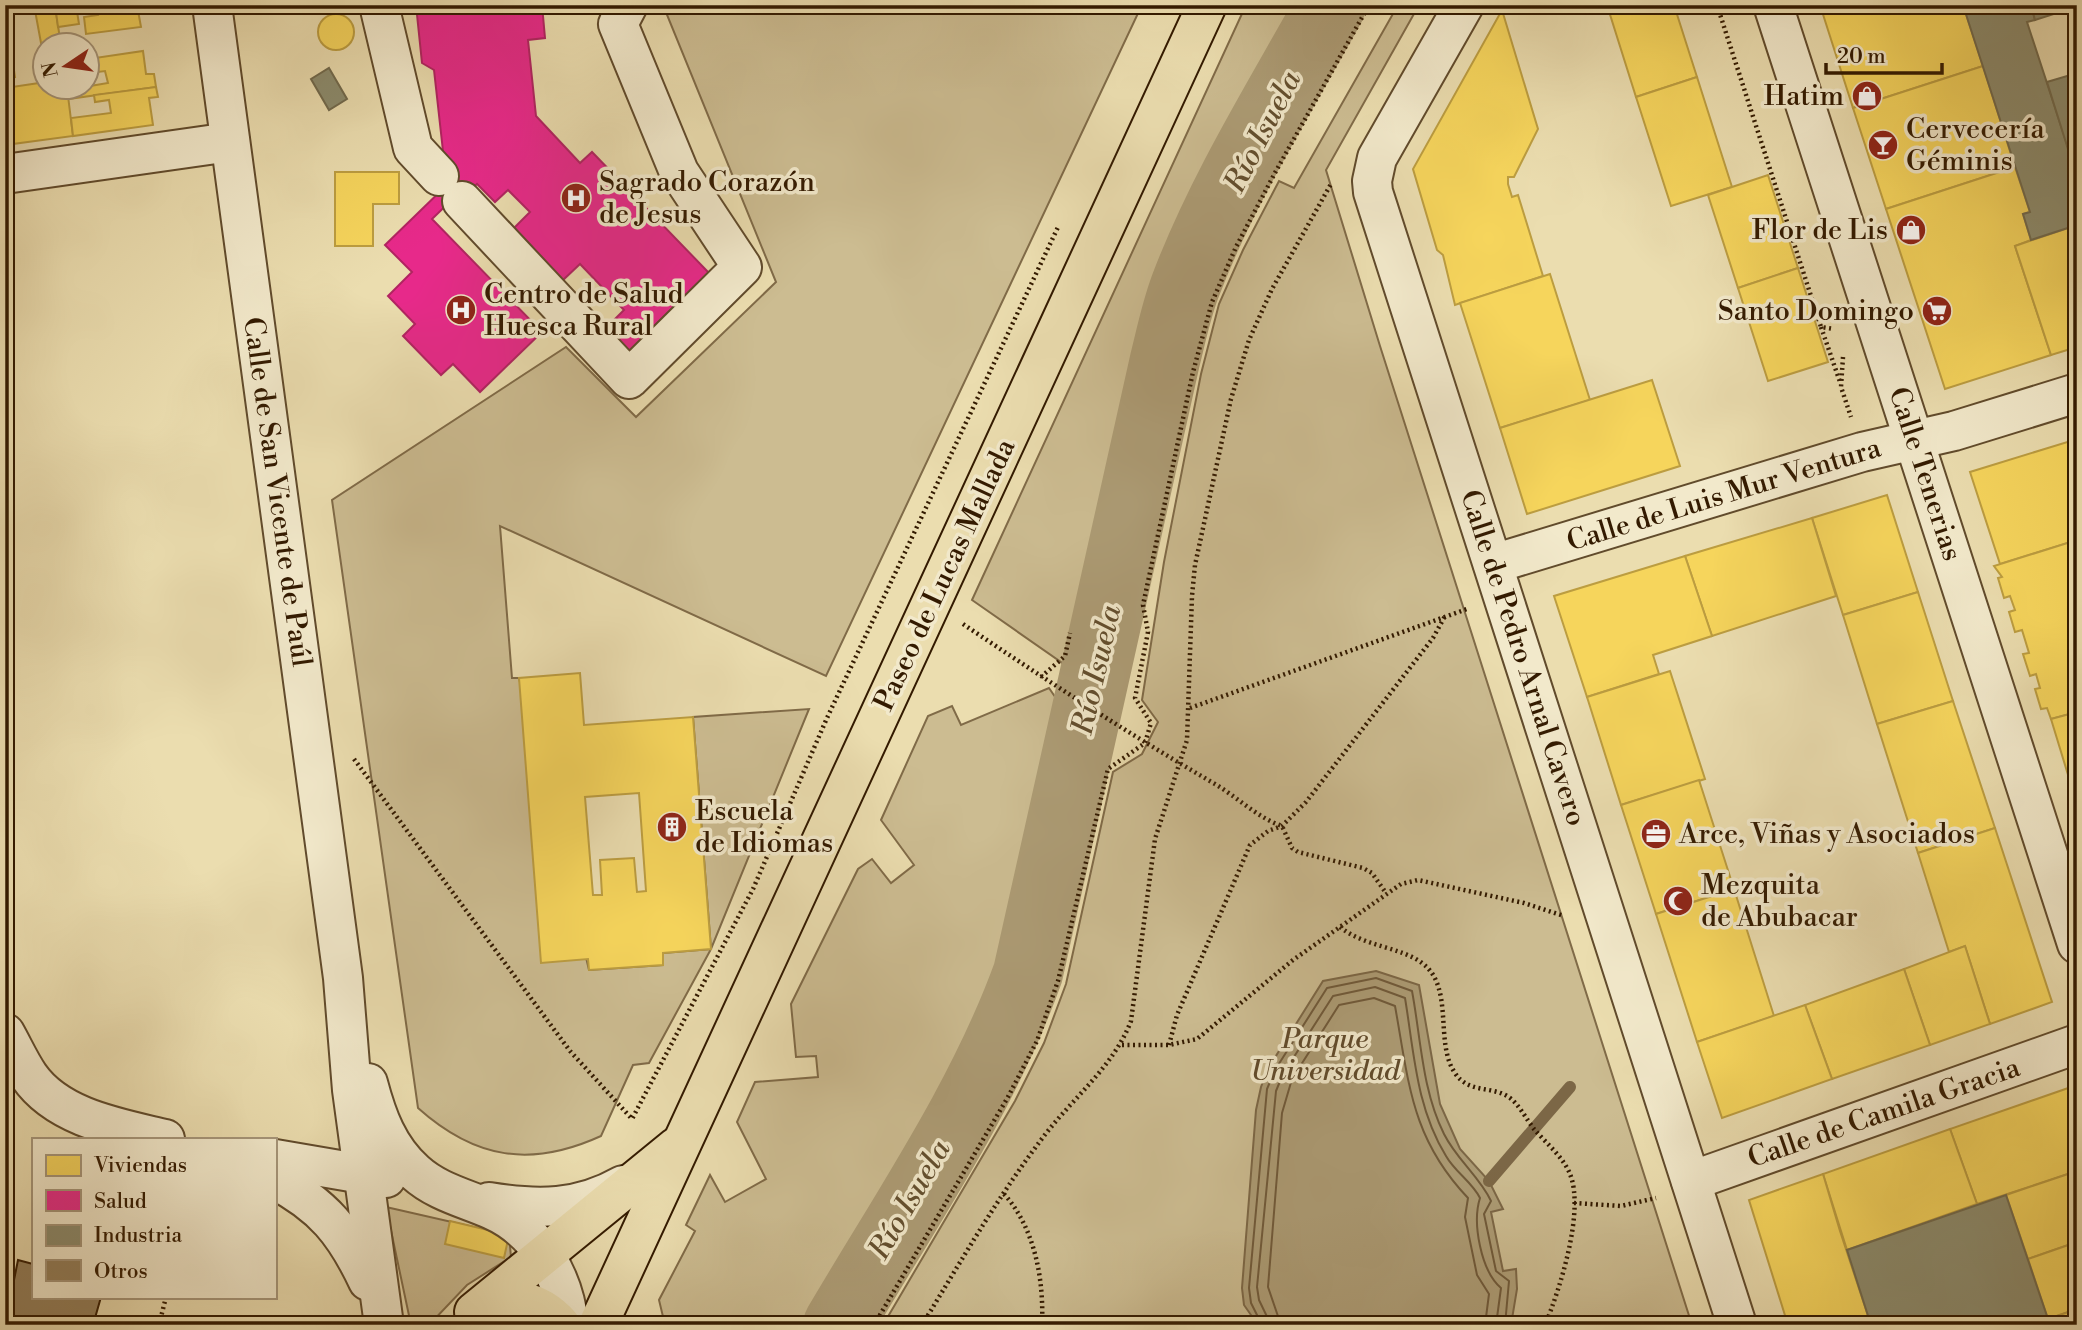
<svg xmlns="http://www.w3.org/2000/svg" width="2082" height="1330" font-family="'Libre Bodoni',serif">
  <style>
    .green { fill: #ccbc91; stroke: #806b48; stroke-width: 2 }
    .water { fill: #ac9b74; stroke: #7c6746; stroke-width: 2 }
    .homes { fill: #f6d55c; stroke: #bc9d40; stroke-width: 2; fill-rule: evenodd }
    .health { fill: #e7298a; stroke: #b12461; stroke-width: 2 }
    .industry { fill: #8c8c6e; stroke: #716a4d; stroke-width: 2 }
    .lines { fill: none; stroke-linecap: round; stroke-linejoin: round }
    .shore { stroke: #705a3a; stroke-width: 2 }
    .stream { stroke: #7c6746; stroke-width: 12 }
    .river { stroke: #ac9b74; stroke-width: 70 }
    .building { fill: #937f5b; stroke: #331a00; stroke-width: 2 }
    .minor-casing { stroke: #614b2c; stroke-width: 42 }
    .major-casing { stroke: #331a00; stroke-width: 42 }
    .path { stroke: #331a00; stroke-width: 4.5; stroke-dasharray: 2 3.5; stroke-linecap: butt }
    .minor { stroke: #f2e9cb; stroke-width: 38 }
    .major { stroke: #ebddaf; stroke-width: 38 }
    .labels { text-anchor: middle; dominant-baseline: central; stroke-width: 7; stroke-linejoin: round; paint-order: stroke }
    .poi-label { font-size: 28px; fill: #331a00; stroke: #f2e9cb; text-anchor: start }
    .street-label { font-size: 28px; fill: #331a00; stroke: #f2e9cb }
    .park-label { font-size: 28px; font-style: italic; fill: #614b2c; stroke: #f2e9cb }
    .water-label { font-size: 30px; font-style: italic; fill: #634e2e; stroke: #f2e9cb }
  </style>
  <rect width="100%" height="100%" fill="#ebddaf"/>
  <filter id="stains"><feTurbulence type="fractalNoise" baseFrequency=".00286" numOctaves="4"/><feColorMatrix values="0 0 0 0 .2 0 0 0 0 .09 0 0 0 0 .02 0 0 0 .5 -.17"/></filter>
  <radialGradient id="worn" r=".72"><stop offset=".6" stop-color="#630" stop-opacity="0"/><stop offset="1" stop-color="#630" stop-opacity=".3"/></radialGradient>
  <g class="green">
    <path d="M 663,5 L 1151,5 L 1148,12 L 1140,9 L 826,676 L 500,526 L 512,678 L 519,678 L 589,970 L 663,965 L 663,953 L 711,949 L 693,717 L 809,709 L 711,949 L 649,1063 L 633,1065 L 601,1136 C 531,1168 475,1159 418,1108 L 332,500 L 566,347 L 636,417 L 776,282 Z"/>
    <path d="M 1246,5 L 1301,5 L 1248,98 L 1186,221 L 1160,280 L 1140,354 L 1071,669 L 972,600 Z"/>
    <path d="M 1398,5 L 1419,5 L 1326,170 L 1380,346 L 1692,1325 L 883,1325 L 1015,1101 L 1044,1043 L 1066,984 L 1113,772 L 1142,754 L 1158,722 L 1142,700 L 1164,562 L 1201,374 L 1219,304 L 1243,250 L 1279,181 L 1294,188 Z"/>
    <path d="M 1049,688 L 1062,707 L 1003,965 L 984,1018 L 958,1070 L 808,1325 L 665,1325 L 659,1300 L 695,1231 L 686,1225 L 710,1175 L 725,1202 L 766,1179 L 737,1122 L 755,1082 L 818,1077 L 816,1056 L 796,1057 L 791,1004 L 858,869 L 872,859 L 891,883 L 914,865 L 881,820 L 928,716 L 952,706 L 961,725 Z"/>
    <path d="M 386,1207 L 509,1235 L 511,1257 L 467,1285 L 429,1325 L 411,1325 Z"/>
  </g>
  <path class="water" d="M 1376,971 L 1419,985 L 1440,1104 L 1460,1149 L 1489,1181 L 1503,1209 L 1491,1212 L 1503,1271 L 1516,1269 L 1517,1289 L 1511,1325 L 1258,1325 L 1244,1305 L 1242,1288 L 1256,1110 L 1261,1087 L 1269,1067 L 1323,981 Z"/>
  <g class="homes">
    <path d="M 34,5 L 55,5 L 61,46 L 46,46 L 46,70 Z"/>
    <path d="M 55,5 L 76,5 L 79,24 L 58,27 Z"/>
    <path d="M 96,5 L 137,5 L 141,27 L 86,34 L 84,17 L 98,15 Z"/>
    <path d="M 1607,5 L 1674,5 L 1697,77 L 1636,97 Z"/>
    <path d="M 1820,5 L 1963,5 L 1983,66 L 1853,108 Z"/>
    <path d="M 5,10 L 15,77 L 5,78 Z"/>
    <path d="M 1502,10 L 1538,129 L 1514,177 L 1508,177 L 1508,184 L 1512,197 L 1518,195 L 1543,276 L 1455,305 L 1443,255 L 1437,250 L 1413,169 Z"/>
    <circle cx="336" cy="32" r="18"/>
    <path d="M 72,36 L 73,46 L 61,46 L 59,37 Z"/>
    <path d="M 143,51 L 146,74 L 154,74 L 156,87 L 68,99 L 67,88 L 88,88 L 88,59 ZM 105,71 L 108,83 L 90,86 L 89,73 Z"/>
    <path d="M 1983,66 L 2015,167 L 1886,209 L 1853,108 Z"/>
    <path d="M 1697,77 L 1732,187 L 1671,206 L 1636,97 Z"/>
    <path d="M 46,82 L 46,88 L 67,88 L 73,136 L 5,145 L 5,88 Z"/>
    <path d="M 156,87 L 158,97 L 149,98 L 153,125 L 73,136 L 71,118 L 111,113 L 109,100 L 95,102 L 94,95 Z"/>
    <path d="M 2015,167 L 2030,212 L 2023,214 L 2031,240 L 2015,246 L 2051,355 L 1945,389 L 1886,209 Z"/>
    <path d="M 335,172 L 399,172 L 399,204 L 373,204 L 373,246 L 335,246 Z"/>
    <path d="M 1768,175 L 1798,268 L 1738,288 L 1708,195 Z"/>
    <path d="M 2077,225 L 2077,347 L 2051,355 L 2015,246 Z"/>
    <path d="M 1798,268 L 1828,362 L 1768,381 L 1738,288 Z"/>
    <path d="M 1550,274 L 1590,400 L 1500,428 L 1460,303 Z"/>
    <path d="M 1652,380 L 1680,466 L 1527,514 L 1500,428 Z"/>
    <path d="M 2077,439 L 2077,540 L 2000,564 L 1970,472 Z"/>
    <path d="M 1887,495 L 1918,592 L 1843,615 L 1812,518 Z"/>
    <path d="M 1812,518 L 1836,596 L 1712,636 L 1685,556 Z"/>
    <path d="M 2077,540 L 2077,712 L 2051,719 L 2047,708 L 2041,709 L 2035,689 L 2040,688 L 2036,674 L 2030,676 L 2023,654 L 2029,653 L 2022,630 L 2015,632 L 2009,612 L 2015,610 L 2010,596 L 2004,598 L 1998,578 L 2002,577 L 1994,566 Z"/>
    <path d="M 1685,556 L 1712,636 L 1653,655 L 1659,674 L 1587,697 L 1554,596 Z"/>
    <path d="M 1918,592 L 1953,701 L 1877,724 L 1843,615 Z"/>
    <path d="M 1670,671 L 1705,779 L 1621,805 L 1587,697 Z"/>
    <path d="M 580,673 L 584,725 L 693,717 L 711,949 L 663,953 L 663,965 L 589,970 L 588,959 L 541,963 L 519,678 ZM 639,793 L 646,891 L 637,892 L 634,858 L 600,860 L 602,895 L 593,895 L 585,797 Z"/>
    <path d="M 1953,701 L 1995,828 L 1918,853 L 1877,724 Z"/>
    <path d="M 2077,712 L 2077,801 L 2076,801 L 2051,719 Z"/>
    <path d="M 1699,780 L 1734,889 L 1656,914 L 1621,805 Z"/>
    <path d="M 1995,828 L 2052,1002 L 1990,1024 L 1965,946 L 1949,952 L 1918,853 Z"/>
    <path d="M 1734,889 L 1774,1016 L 1697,1042 L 1656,914 Z"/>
    <path d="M 1965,946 L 1990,1024 L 1930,1045 L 1904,969 Z"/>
    <path d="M 1904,969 L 1930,1045 L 1832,1079 L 1805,1005 Z"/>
    <path d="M 1805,1005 L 1832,1079 L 1722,1118 L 1697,1042 Z"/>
    <path d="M 2077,1085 L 2077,1171 L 1977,1204 L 1950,1129 Z"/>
    <path d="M 1950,1129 L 1977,1204 L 1847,1250 L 1823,1174 Z"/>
    <path d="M 2077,1171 L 2077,1242 L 2028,1259 L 2006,1195 Z"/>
    <path d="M 1823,1174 L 1840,1231 L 1871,1325 L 1788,1325 L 1749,1200 Z"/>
    <path d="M 450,1221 L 509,1235 L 504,1258 L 445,1244 Z"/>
    <path d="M 2077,1242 L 2077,1309 L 2048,1319 L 2028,1259 Z"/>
    <path d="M 2077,1309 L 2077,1325 L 2050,1325 L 2048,1319 Z"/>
  </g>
  <path class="health" d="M 416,5 L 542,5 L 545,38 L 528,40 L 536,116 L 580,163 L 592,152 L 709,273 L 649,331 L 656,339 L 635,360 L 605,329 L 624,310 L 580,264 L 562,281 L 512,230 L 530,212 L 508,190 L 495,202 L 477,184 L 466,194 L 462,190 L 432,219 L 542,332 L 480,392 L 453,364 L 441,375 L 403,336 L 415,324 L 388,296 L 412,272 L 385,245 L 452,180 L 444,160 L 434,70 L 422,63 Z"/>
  <g class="industry">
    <path d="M 1963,5 L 2031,5 L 2035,20 L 2027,22 L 2077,175 L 2077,225 L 2031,240 L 2023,214 L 2030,212 Z"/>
    <path d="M 2031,5 L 2075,5 L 2076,7 L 2035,20 Z"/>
    <path d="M 329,68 L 347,99 L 329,110 L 311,79 Z"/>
    <path d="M 2077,73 L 2077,164 L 2073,165 L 2047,82 Z"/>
    <path d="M 2006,1195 L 2050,1325 L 1871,1325 L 1847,1250 Z"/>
  </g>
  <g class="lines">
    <g class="shore">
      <path d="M 1262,1325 L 1251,1303 L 1249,1288 L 1267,1089 L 1275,1070 L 1327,988 L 1376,978 L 1412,991 C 1421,1039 1422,1090 1444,1134 C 1457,1160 1479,1176 1491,1201 L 1484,1214 L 1496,1271 L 1509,1281 L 1505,1325"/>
      <path d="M 1271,1325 L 1259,1300 L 1257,1287 L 1276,1091 L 1283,1074 L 1333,996 L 1375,987 L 1405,998 C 1414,1052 1416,1107 1446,1156 C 1455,1172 1472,1182 1480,1198 C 1472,1223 1481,1271 1501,1288 L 1496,1325"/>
      <path d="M 1281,1325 L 1268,1287 L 1282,1113 L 1292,1079 L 1339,1005 L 1374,998 L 1395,1006 C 1409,1083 1411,1138 1468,1198 L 1465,1217 L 1477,1275 L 1489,1294 L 1485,1325"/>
    </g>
    <path class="stream" d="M 1489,1181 L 1570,1087"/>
    <path class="river" d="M 838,1325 C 905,1211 983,1098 1028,973 L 1165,360 C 1171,336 1176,311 1185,287 C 1222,189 1280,97 1331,5"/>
  </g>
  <path class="building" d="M 18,1260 L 33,1264 L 33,1297 L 101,1297 L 93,1325 L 5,1325 Z"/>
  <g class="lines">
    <g class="minor-casing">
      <g id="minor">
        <path d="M 212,5 L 343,978 L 352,1090 L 384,1325"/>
        <path d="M 379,5 L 413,148 L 439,176"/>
        <path d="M 1464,5 L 1377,158 L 1372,181 L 1373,192 L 1737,1325"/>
        <path d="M 1773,5 L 2077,944"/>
        <path d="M 5,174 L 230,142"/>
        <path d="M 462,201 L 629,379 L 742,267 L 679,172 L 618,24 L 628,5"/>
        <path d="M 1493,564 L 1862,452 L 1954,431 L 2077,393"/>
        <path d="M 5,1033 C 13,1047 20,1063 29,1076 C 58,1118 119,1128 165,1139"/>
        <path d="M 368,1083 C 377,1117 388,1148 415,1172 C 437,1192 465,1198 492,1210 C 537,1230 564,1276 569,1325"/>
        <path d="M 275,1159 L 386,1178"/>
        <path d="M 275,1180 C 323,1205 345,1232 368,1281"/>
        <path d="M 1691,1181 L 2077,1044"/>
        <path d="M 489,1202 C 538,1210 579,1210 623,1185"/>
      </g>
    </g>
    <g class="major-casing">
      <g id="major">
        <path d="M 478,1310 C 508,1294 538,1299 561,1325"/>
        <path d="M 474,1312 L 676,1147"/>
        <path d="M 598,1325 L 1207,5"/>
      </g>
    </g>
    <g class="path">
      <path d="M 1717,5 L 1821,327 L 1834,329"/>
      <path d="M 1821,327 L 1840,382"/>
      <path d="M 1843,357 L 1841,387 L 1851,417"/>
      <path d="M 963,624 C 1046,680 1129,734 1215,784 C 1237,797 1258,818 1282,826 L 1292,848 L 1298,852 L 1363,868 L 1372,873 L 1386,893"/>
      <path d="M 1041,677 L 1065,656 L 1070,633"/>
      <path d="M 1190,708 L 1467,609"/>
      <path d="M 354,759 L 570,1051 L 632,1119 L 753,889 L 827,718 L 1059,225"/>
      <path d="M 1340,927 C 1365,947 1401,947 1422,963 C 1455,987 1434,1043 1455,1073 C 1468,1093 1490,1086 1507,1096 C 1518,1102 1526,1119 1534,1129 C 1545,1142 1564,1158 1570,1174 C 1585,1211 1560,1289 1545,1325"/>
      <path d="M 1122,1045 L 1169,1045 L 1197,1039 L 1293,960 L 1401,884 L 1418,880 L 1524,903 L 1564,916"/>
      <path d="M 1169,1045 L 1177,1015 L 1250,845 L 1268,831 L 1282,826 L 1306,802 L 1433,638 L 1445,616"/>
      <path d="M 1004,1194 C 1035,1228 1044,1280 1042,1325"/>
      <path d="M 1574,1203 L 1621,1206 L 1656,1198"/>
      <path d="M 159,1325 L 166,1297"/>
      <path d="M 874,1325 L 1008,1097 L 1037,1041 L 1058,981 L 1108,769 L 1145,743 L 1151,723 L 1135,698 L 1148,632 L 1143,605 L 1193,372 L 1212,302 L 1236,247 L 1276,171 L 1369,5"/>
      <path d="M 922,1325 C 960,1263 997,1198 1041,1140 C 1071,1099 1113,1068 1131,1021 L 1155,839 L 1187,740 L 1192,596 L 1195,565 L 1231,399 L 1249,340 L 1272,289 L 1331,184"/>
    </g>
    <use href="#minor" class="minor"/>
    <use href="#major" class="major"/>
  </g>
  <defs>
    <g id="shop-disc" transform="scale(1.575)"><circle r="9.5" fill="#8f2418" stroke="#f2e9cb"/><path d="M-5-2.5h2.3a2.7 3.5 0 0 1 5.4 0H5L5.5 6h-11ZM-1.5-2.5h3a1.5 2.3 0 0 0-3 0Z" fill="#fff"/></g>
    <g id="bar-disc" transform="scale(1.575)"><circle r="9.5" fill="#8f2418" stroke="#f2e9cb"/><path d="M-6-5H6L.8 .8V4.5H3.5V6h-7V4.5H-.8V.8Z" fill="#fff"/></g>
    <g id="hospital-disc" transform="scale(1.575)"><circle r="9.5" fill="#8f2418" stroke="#f2e9cb"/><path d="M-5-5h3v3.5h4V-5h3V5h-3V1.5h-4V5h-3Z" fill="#fff"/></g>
    <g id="supermarket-disc" transform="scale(1.575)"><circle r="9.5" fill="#8f2418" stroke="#f2e9cb"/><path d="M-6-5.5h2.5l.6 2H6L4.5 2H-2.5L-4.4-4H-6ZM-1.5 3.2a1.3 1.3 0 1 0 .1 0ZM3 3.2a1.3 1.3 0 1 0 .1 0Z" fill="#fff"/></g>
    <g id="building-disc" transform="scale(1.575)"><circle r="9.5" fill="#8f2418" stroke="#f2e9cb"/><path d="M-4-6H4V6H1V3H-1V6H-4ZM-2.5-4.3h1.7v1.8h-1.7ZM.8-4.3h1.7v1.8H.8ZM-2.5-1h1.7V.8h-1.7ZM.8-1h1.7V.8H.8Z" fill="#fff"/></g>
    <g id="office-disc" transform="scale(1.575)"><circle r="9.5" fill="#8f2418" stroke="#f2e9cb"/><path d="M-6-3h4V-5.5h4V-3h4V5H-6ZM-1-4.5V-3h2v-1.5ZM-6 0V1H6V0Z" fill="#fff"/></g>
    <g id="mosque-disc" transform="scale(1.575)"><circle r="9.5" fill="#8f2418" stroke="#f2e9cb"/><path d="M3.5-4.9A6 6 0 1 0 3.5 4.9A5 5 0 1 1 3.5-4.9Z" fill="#fff"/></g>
  </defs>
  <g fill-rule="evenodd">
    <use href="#shop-disc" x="1867" y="96"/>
    <use href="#bar-disc" x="1883" y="145"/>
    <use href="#hospital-disc" x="576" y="198"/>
    <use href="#shop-disc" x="1911" y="230"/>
    <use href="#hospital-disc" x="461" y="310"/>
    <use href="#supermarket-disc" x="1937" y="311"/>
    <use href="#building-disc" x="672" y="827"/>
    <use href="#office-disc" x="1656" y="834"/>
    <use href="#mosque-disc" x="1678" y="901"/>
  </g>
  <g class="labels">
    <g class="poi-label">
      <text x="1844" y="96" text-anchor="end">Hatim</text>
      <text x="1906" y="129">Cervecería<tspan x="1906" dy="32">Géminis</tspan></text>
      <text x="599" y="182">Sagrado Corazón<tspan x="599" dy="32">de Jesus</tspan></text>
      <text x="1888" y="230" text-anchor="end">Flor de Lis</text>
      <text x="484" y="294">Centro de Salud<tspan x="484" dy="32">Huesca Rural</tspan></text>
      <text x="1914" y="311" text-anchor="end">Santo Domingo</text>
      <text x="695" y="811">Escuela<tspan x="695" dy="32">de Idiomas</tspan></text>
      <text x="1679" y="834">Arce, Viñas y Asociados</text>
      <text x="1701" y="885">Mezquita<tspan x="1701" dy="32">de Abubacar</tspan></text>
    </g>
    <g class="street-label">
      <text transform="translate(1925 474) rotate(72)">Calle Tenerias</text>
      <text transform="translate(277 492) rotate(82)">Calle de San Vicente de Paúl</text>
      <text transform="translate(1724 495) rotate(-17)">Calle de Luis Mur Ventura</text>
      <text transform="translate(945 575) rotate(-65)">Paseo de Lucas Mallada</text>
      <text transform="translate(1523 658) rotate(72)">Calle de Pedro Arnal Cavero</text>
      <text transform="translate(1884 1113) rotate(-19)">Calle de Camila Gracia</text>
    </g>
    <g class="park-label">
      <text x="1325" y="1039">Parque<tspan x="1325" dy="32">Universidad</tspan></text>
    </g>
    <g class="water-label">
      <text transform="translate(1263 132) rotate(-63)">Río Isuela</text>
      <text transform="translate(1097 670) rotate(-77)">Río Isuela</text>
      <text transform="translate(910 1200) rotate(-60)">Río Isuela</text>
    </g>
  </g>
  <rect width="2082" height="1330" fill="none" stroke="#ebddaf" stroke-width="28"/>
  <rect x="7" y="7" width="2068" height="1316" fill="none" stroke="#331a00" stroke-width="3.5"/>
  <rect x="14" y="14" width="2054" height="1302" fill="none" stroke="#331a00" stroke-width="2"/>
  <rect x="32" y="1138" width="245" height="161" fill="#f2e9cb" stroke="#a6967a" stroke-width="2"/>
  <rect x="46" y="1155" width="35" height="21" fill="#f6d55c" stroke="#a6967a" stroke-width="2"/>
  <text x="94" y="1172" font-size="21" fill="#331a00">Viviendas</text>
  <rect x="46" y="1190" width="35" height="21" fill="#e7298a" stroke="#a6967a" stroke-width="2"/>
  <text x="94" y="1208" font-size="21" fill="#331a00">Salud</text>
  <rect x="46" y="1225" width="35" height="21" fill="#8c8c6e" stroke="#a6967a" stroke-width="2"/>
  <text x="94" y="1242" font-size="21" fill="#331a00">Industria</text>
  <rect x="46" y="1260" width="35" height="21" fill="#937f5b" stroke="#a6967a" stroke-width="2"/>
  <text x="94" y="1278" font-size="21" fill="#331a00">Otros</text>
  <g transform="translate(66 66) rotate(257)"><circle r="33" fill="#f2e9cb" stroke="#a6967a" stroke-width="2"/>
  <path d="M0-5L12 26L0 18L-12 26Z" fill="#8f2418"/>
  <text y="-10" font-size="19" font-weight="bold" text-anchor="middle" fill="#331a00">N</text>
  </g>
  <path d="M1826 63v10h116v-10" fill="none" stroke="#331a00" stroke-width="3.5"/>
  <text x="1837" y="63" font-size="21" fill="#331a00" stroke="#f2e9cb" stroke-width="5" paint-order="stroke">20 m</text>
  <rect width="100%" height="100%" filter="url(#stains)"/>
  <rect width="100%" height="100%" fill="url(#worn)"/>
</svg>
